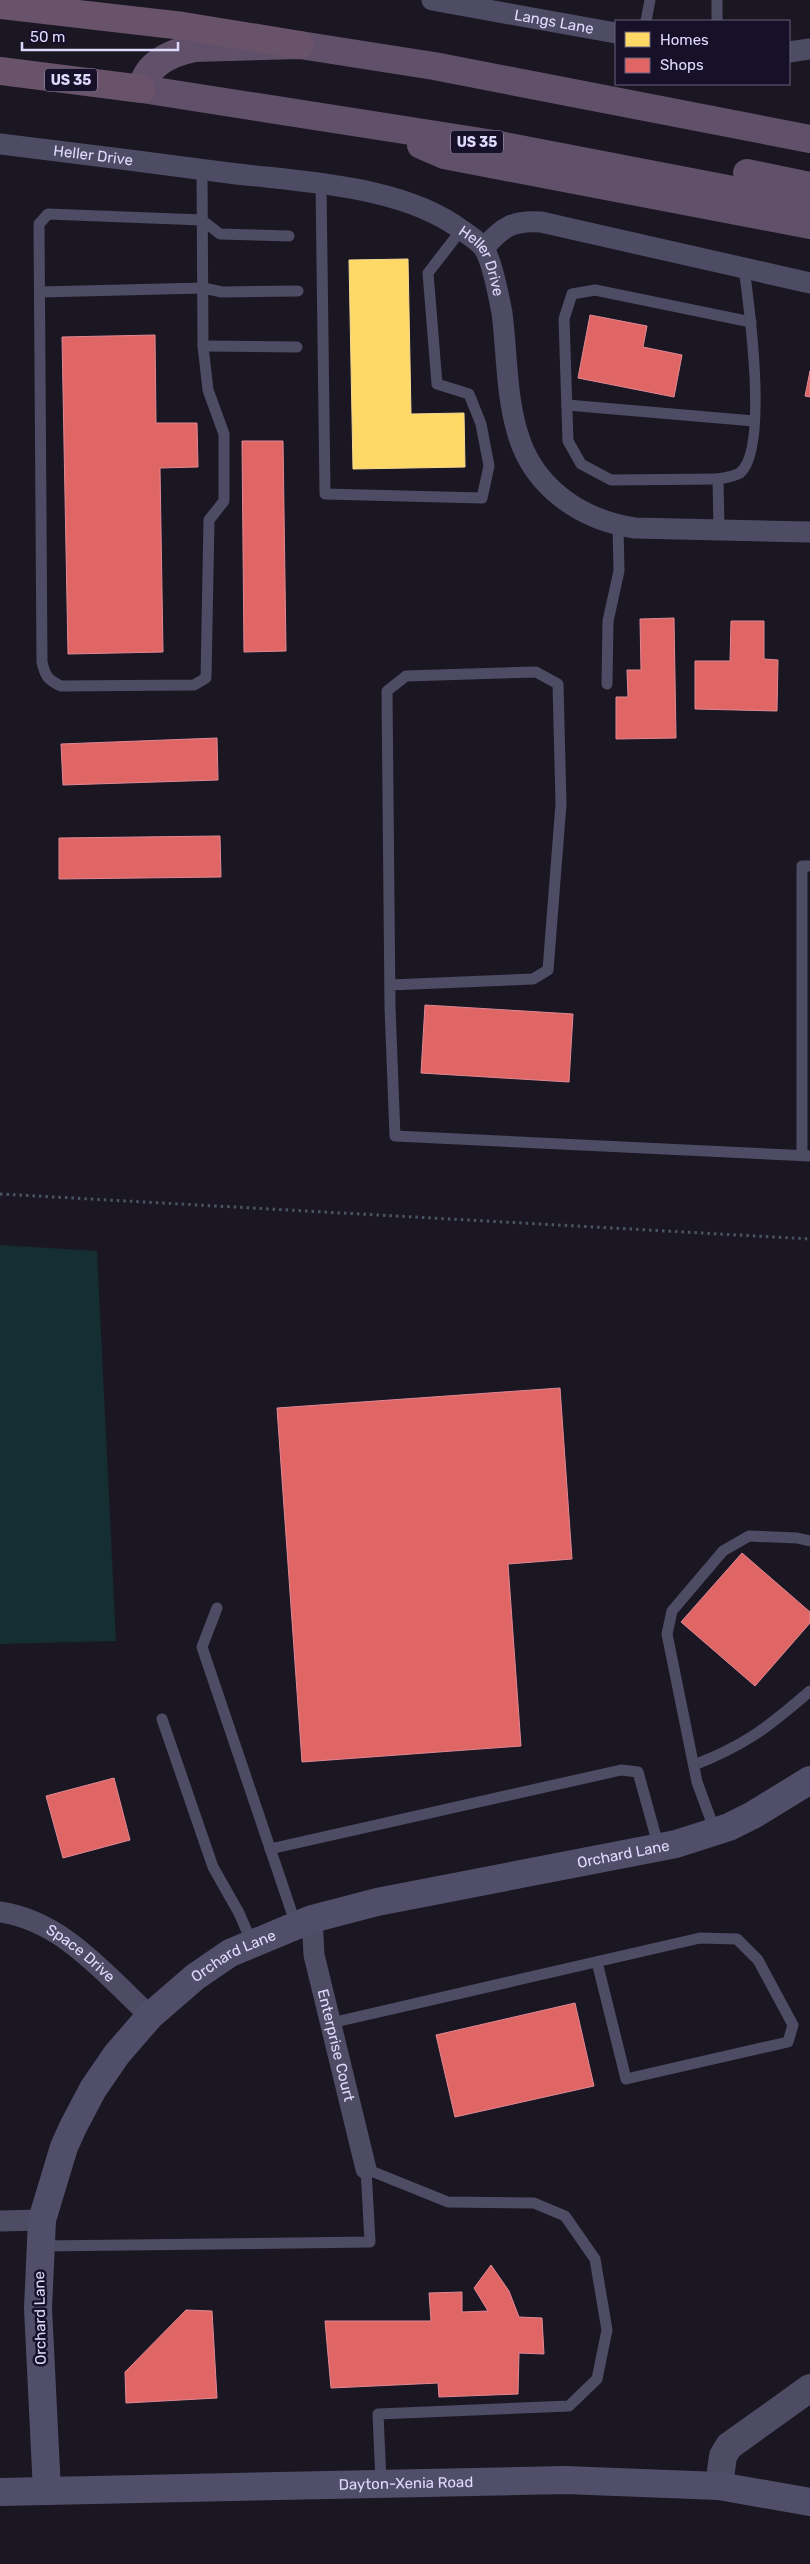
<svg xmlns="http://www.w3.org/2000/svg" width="810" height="2564" font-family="Rubik,sans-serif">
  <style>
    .green { fill: #152e31 }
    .homes { fill: #ffd966; stroke: #f6d994 }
    .shops { fill: #e06666; stroke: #e08894 }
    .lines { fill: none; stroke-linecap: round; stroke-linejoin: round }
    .path { stroke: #4a5564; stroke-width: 3; stroke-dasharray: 2.5 4; stroke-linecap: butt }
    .service { stroke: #4e4b64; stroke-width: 11 }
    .minor { stroke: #4e4b64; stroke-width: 21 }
    .tertiary { stroke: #4e4b64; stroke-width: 28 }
    .secondary { stroke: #514e69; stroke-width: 28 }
    .trunk { stroke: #605069; stroke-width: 28 }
    .motorway { stroke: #69536a; stroke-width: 28 }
    .labels { text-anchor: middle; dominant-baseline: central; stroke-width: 5; stroke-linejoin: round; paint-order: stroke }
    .shield { fill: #161129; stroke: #a39dbe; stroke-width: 1 }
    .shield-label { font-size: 14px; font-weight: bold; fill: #e0d9fe }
    .street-label { font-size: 15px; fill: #e0d9fe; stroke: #161129 }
  </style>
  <rect width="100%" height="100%" fill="#1a1723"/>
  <path class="green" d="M 0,1245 L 97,1251 L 116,1641 L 0,1644 Z"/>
  <path class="homes" d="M 408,259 L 411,414 L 464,413 L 465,467 L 353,469 L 349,260 Z"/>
  <g class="shops">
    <path d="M 590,315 L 647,326 L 643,347 L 682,355 L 674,397 L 578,378 Z"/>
    <path d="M 155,335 L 156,423 L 197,423 L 198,467 L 160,468 L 163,652 L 68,654 L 62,337 Z"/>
    <path d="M 810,371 L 810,397 L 805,396 Z"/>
    <path d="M 242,441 L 283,441 L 286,651 L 244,652 Z"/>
    <path d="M 674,618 L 676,738 L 616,739 L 616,697 L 628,697 L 627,670 L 641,670 L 640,619 Z"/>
    <path d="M 731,621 L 764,621 L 764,659 L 778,660 L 777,711 L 695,709 L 695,661 L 730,661 Z"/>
    <path d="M 217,738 L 218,780 L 63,785 L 61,744 Z"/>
    <path d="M 220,836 L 221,877 L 59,879 L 59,838 Z"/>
    <path d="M 425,1005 L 573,1014 L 569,1082 L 421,1073 Z"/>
    <path d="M 560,1388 L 572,1559 L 508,1564 L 521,1746 L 302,1762 L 277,1408 Z"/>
    <path d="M 742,1553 L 810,1612 L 810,1623 L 755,1686 L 681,1622 Z"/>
    <path d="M 114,1778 L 130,1840 L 63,1858 L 46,1796 Z"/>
    <path d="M 575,2003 L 594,2086 L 455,2117 L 436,2035 Z"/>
    <path d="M 491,2265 L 509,2291 L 519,2317 L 542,2318 L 544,2354 L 519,2353 L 518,2394 L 439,2397 L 438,2383 L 331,2388 L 325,2321 L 431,2321 L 429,2293 L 462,2292 L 462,2312 L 488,2311 L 474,2288 Z"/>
    <path d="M 186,2310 L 212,2311 L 217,2398 L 126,2403 L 125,2372 Z"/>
  </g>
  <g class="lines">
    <path class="path" d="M 0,1194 L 810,1239"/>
    <g class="service">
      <path d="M 717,0 L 717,21"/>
      <path d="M 646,21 L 650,0"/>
      <path d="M 202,169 L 203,346 L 208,390 L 224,434 L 224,501 L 209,520 L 206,678 L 194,685 L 61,686 C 48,680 45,676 42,662 L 39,224 L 48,214 L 202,220 L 220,234 L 289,236"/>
      <path d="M 321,184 L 325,494 L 482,498 L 489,466 L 481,424 L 469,394 L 437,384 L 428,273 L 462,229"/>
      <path d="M 40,292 L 203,288 L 222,292 L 298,291"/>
      <path d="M 203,346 L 297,347"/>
      <path d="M 567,405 L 754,421"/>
      <path d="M 718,479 L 611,480 L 581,464 L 568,441 L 564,319 L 572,294 L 595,290 L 751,322"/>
      <path d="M 719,530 L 718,479 C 724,478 735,476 740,473 C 769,449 749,305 744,268"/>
      <path d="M 607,684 L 608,621 L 619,571 L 618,525"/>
      <path d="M 390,985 L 533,979 L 548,970 L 561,804 L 558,684 L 536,672 L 406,676 L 387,691 L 390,1007 L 395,1136 L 810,1156"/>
      <path d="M 802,1155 L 802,866 L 810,866"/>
      <path d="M 217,1608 L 202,1647 L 296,1925"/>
      <path d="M 162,1719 L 213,1867 L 239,1913 L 252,1943"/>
      <path d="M 694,1765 C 744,1746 770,1726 810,1691"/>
      <path d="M 715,1831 L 697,1782 L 667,1634 L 672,1611 L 723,1551 L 749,1536 L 797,1538 L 810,1541"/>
      <path d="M 270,1849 L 621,1770 L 638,1772 L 659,1848"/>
      <path d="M 331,2023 L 700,1938 L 737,1939 L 758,1960 L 793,2025 L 788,2042 L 626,2079 L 597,1962"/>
      <path d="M 41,2246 L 370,2242 L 366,2169 L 448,2202 L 534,2203 L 565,2216 L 595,2259 L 607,2330 L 597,2379 L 569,2406 L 378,2414 L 381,2482"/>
    </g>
    <g class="minor">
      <path id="s1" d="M 432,0 L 616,33"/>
      <path d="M 789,52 L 810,49"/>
      <path id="s2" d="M 0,144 C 76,153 153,163 229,173 C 302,182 404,185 463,231 C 469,235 478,241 483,247 C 492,259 499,297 502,313 C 507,352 506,393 517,431 C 532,487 581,520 635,528 L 810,532"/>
      <path d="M 484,248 C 502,227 513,220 541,222 L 810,283"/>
      <path id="s3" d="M 0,1912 C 63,1921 106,1975 150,2016"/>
      <path id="s4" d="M 312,1919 L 314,1955 L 366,2169"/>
      <path d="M 0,2221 L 42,2220"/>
    </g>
    <path class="tertiary" d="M 719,2486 L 723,2456 L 729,2446 L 810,2388"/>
    <g class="secondary">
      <path id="s5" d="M 47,2491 L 38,2308 L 42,2220 L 64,2147 L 73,2127 L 93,2089 L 117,2054 L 150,2016 L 195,1977 L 230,1953 L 312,1919 L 377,1902 L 676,1844 L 729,1827 L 753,1815 L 810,1780"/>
      <path id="s6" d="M 0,2492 L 565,2480 L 719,2486 L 810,2502"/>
    </g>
    <g class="trunk">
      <path d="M 810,139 L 434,66 L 300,45 L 194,48 C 171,53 146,63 142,89 L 494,144 L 810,205"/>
      <path d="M 421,145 L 444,155 L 810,225"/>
      <path d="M 747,173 L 810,186"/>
    </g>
    <g class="motorway">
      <path d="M 0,5 L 183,26 L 300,45"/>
      <path d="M 0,71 L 142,89"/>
    </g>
  </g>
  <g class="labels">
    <g class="shield">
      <rect x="45" y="68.5" width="52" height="23" rx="4"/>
      <rect x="451" y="130.5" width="52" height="23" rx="4"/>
    </g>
    <g class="shield-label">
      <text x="71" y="80">US 35</text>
      <text x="477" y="142">US 35</text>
    </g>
    <g class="street-label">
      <text stroke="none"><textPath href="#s1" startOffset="124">Langs Lane</textPath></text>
      <text stroke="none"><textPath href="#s2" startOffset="94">Heller Drive</textPath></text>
      <text stroke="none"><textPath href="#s2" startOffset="512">Heller Drive</textPath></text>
      <text stroke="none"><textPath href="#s5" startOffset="1014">Orchard Lane</textPath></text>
      <text stroke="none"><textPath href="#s3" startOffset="92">Space Drive</textPath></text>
      <text stroke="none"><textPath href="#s5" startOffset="609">Orchard Lane</textPath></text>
      <text stroke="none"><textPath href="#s4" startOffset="129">Enterprise Court</textPath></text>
      <text transform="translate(40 2318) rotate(-91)">Orchard Lane</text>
      <text stroke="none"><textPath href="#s6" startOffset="406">Dayton-Xenia Road</textPath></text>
    </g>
  </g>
  <rect x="615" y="20" width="175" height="65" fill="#161129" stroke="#67617e"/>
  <rect x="625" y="32" width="25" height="15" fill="#ffd966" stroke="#67617e"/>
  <text x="660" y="45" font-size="15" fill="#e0d9fe">Homes</text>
  <rect x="625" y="58" width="25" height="15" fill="#e06666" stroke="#67617e"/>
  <text x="660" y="70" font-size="15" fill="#e0d9fe">Shops</text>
  <path d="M22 42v8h156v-8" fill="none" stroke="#e0d9fe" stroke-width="2.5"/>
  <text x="30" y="42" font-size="15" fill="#e0d9fe" stroke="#161129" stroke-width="4" paint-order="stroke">50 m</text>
</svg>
